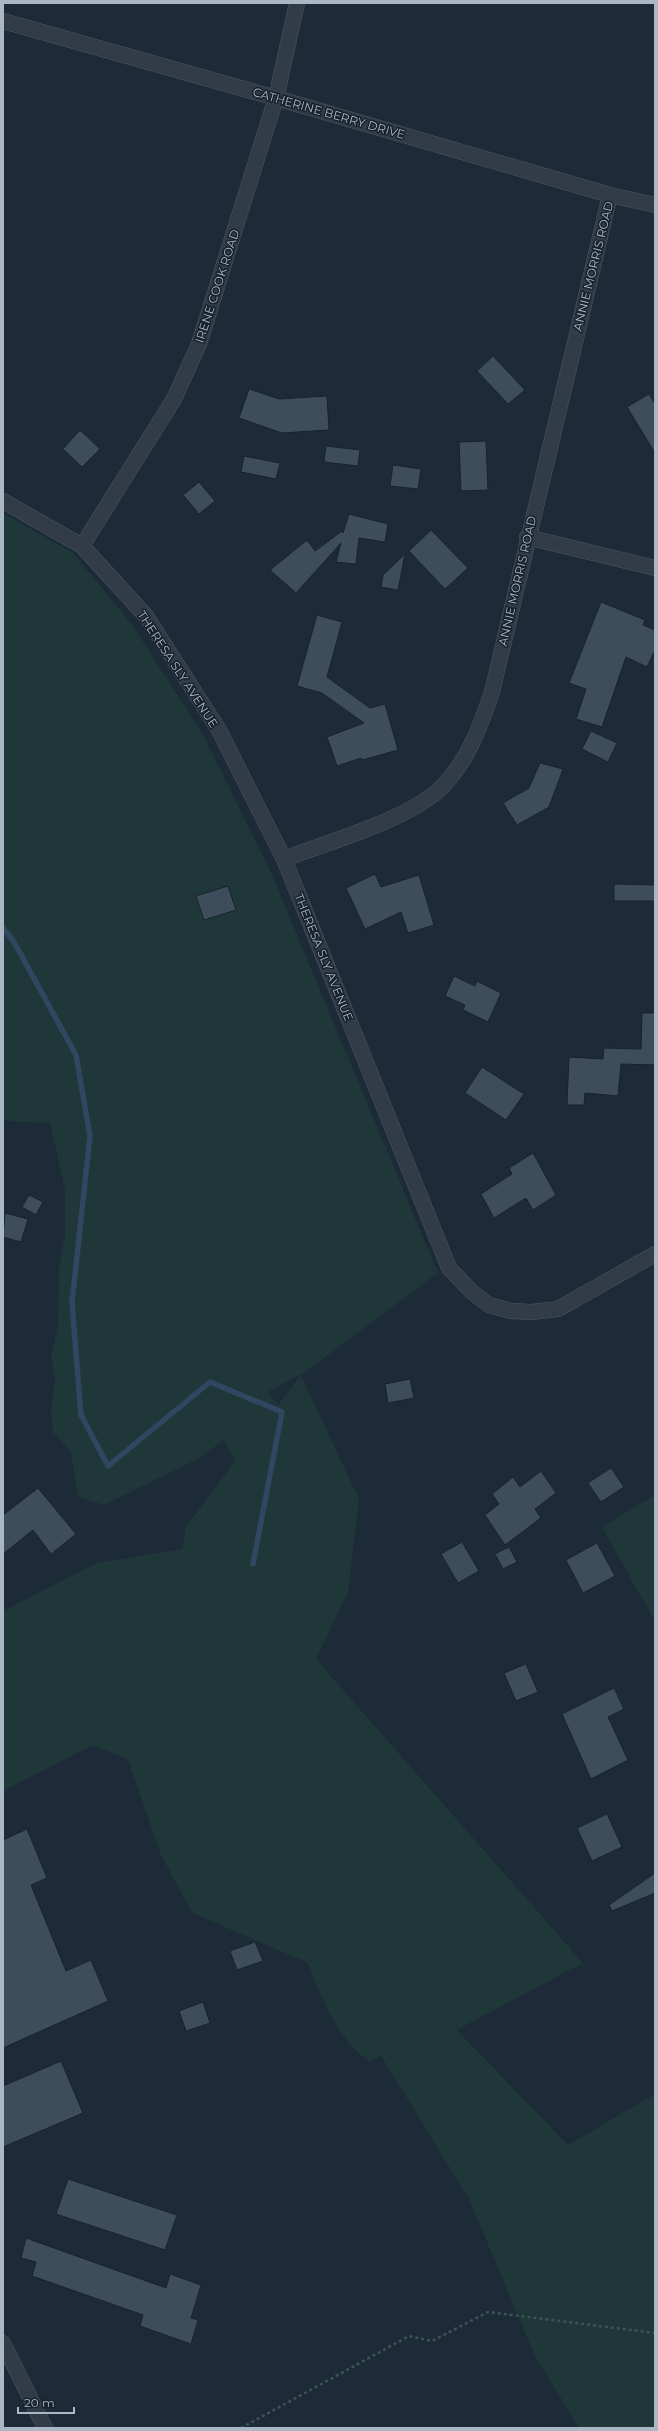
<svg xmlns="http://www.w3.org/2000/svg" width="658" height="2431" font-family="Montserrat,sans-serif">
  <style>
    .green { fill: #1f3738; fill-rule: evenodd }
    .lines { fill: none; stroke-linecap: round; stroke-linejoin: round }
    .stream { stroke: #2f4760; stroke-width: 5.5 }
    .building { fill: #3e4d5c; stroke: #19232d }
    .minor-casing { stroke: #4c5762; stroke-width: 16 }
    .path { stroke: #3d5455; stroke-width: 2.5; stroke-dasharray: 3 3; stroke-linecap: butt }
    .minor { stroke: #313c47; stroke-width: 15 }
    .labels { text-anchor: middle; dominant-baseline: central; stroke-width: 3; stroke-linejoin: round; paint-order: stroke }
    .street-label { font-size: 12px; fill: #aab7c5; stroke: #17212b }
  </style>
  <rect width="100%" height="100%" fill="#1d2a37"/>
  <g class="green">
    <path d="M 3,513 L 73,553 L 131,623 L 202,733 L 269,868 L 438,1273 L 301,1375 L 359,1499 L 348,1593 L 316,1659 L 583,1963 L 457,2030 L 568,2145 L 655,2094 L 655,2428 L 579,2428 L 534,2354 L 469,2199 L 381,2056 L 369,2061 C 338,2041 321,1997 308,1963 L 192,1913 L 160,1853 L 128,1760 L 93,1745 L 3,1791 L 3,1611 L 96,1563 L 182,1549 L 186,1527 L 235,1461 L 224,1440 L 198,1459 L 104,1505 L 78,1497 L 71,1452 L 53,1432 L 51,1414 L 55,1378 L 51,1355 L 58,1325 L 59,1268 L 65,1235 L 65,1191 L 50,1123 L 3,1121 ZM 299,1375 L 300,1376 L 278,1405 L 268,1392 Z"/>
    <path d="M 655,1495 L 655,1622 L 602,1527 Z"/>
  </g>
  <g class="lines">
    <path class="stream" d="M 3,928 L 14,942 L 76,1055 L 90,1136 L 72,1302 L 81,1415 L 108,1466 L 210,1382 L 282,1412 L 253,1564"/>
  </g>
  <g class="building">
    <path d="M 493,356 L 525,390 L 508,404 L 477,371 Z"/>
    <path d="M 249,389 L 279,399 L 327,396 L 329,430 L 282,433 L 239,418 Z"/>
    <path d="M 649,394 L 655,404 L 655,453 L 627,407 Z"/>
    <path d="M 80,430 L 100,449 L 82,467 L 63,449 Z"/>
    <path d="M 486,441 L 488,490 L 461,491 L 459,442 Z"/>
    <path d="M 326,446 L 360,450 L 358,466 L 324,462 Z"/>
    <path d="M 244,456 L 280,463 L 276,479 L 241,472 Z"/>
    <path d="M 393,465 L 421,469 L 418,489 L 390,486 Z"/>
    <path d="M 199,482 L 215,501 L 199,514 L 183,495 Z"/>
    <path d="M 349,514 L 388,524 L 385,542 L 359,538 L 356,564 L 336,562 L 341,543 L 296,593 L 270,570 L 307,540 L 315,551 L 342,531 L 343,533 Z"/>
    <path d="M 431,530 L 468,568 L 445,589 L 409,551 Z"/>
    <path d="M 405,554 L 398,590 L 381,587 L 383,575 Z"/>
    <path d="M 601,602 L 645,620 L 643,625 L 655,630 L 655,650 L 647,667 L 626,657 L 602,727 L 576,719 L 586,689 L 569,683 Z"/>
    <path d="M 317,615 L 342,622 L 327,677 L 370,708 L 385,704 L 398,750 L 362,760 L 361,758 L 337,766 L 327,737 L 364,723 L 322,693 L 297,686 Z"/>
    <path d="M 591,731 L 617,743 L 608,762 L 582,749 Z"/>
    <path d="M 540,763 L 563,769 L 549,807 L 517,825 L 503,803 L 529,788 Z"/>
    <path d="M 375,874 L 381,887 L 419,875 L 434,925 L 408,933 L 401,912 L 365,929 L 346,888 Z"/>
    <path d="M 614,884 L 655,885 L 655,901 L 614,901 Z"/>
    <path d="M 228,886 L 236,910 L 204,920 L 196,896 Z"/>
    <path d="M 454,976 L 475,986 L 477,981 L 501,993 L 488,1022 L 463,1010 L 465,1005 L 445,996 Z"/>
    <path d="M 642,1013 L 655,1013 L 655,1065 L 621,1064 L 618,1096 L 585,1093 L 584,1105 L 567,1105 L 569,1057 L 603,1059 L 604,1048 L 641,1049 Z"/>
    <path d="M 482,1067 L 524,1094 L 506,1120 L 465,1093 Z"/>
    <path d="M 533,1153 L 556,1195 L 533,1210 L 526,1198 L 494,1218 L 481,1194 L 512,1174 L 509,1168 Z"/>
    <path d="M 29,1195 L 43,1202 L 36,1215 L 22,1207 Z"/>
    <path d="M 5,1213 L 28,1219 L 21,1242 L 3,1237 Z"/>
    <path d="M 410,1379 L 414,1398 L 388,1403 L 385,1384 Z"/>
    <path d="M 611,1468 L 624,1487 L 601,1502 L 588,1483 Z"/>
    <path d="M 541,1471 L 556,1493 L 535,1509 L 541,1518 L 505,1545 L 485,1515 L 499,1504 L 492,1494 L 513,1477 L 520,1487 Z"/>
    <path d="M 38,1488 L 76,1534 L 51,1554 L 33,1530 L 3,1554 L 3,1515 Z"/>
    <path d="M 462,1542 L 479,1571 L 458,1583 L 441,1554 Z"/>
    <path d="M 597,1543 L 615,1576 L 583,1593 L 566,1560 Z"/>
    <path d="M 509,1547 L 517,1562 L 503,1569 L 495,1554 Z"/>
    <path d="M 526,1664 L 538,1692 L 516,1701 L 504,1673 Z"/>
    <path d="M 614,1688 L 624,1709 L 608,1717 L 628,1760 L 591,1779 L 562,1714 Z"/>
    <path d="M 607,1814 L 622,1847 L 592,1861 L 577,1828 Z"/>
    <path d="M 27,1829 L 47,1878 L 31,1885 L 66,1971 L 91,1960 L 108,2001 L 3,2048 L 3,1840 Z"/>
    <path d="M 655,1873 L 655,1893 L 612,1911 L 609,1905 Z"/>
    <path d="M 255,1942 L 263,1961 L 237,1970 L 230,1951 Z"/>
    <path d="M 203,2002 L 210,2023 L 186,2031 L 179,2011 Z"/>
    <path d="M 61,2061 L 83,2113 L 3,2147 L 3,2086 Z"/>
    <path d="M 68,2179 L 177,2215 L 165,2250 L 56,2214 Z"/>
    <path d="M 26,2238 L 166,2288 L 170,2274 L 201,2285 L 191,2318 L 198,2320 L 191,2344 L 140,2326 L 143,2315 L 32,2276 L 36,2262 L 21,2258 Z"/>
  </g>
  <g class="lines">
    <g class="minor-casing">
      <g id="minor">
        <path d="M 3,21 L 276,98 L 610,195 L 655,205"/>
        <path d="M 3,501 L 82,546 L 146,616 L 219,730 L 284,859 L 449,1268 L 472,1292 L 489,1305 L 511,1311 L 531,1312 L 558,1309 L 655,1254"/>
        <path d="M 527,537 L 655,568"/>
        <path d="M 82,546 L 174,399 L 199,344 L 276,98 L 297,3"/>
        <path d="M 284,859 C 328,842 408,820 441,788 C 468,761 480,727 492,692 L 610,195"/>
        <path d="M 3,2343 L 45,2428"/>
      </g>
    </g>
    <path class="path" d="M 241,2428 L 409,2336 L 432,2341 L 488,2312 L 655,2333"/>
    <use href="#minor" class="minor"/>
  </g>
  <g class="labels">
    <g class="street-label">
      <text transform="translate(329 113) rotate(16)">CATHERINE BERRY DRIVE</text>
      <text transform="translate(593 266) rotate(-76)">ANNIE MORRIS ROAD</text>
      <text transform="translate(217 286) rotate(-72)">IRENE COOK ROAD</text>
      <text transform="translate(517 581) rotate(-77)">ANNIE MORRIS ROAD</text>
      <text transform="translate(178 669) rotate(57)">THERESA SLY AVENUE</text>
      <text transform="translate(324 957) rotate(68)">THERESA SLY AVENUE</text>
    </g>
  </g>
  <rect width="658" height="2431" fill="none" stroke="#aab7c5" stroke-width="8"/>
  <path d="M18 2407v6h56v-6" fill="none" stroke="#aab7c5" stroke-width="2"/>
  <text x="24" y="2407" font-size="12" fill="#aab7c5" stroke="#17212b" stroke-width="3" paint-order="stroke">20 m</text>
</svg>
